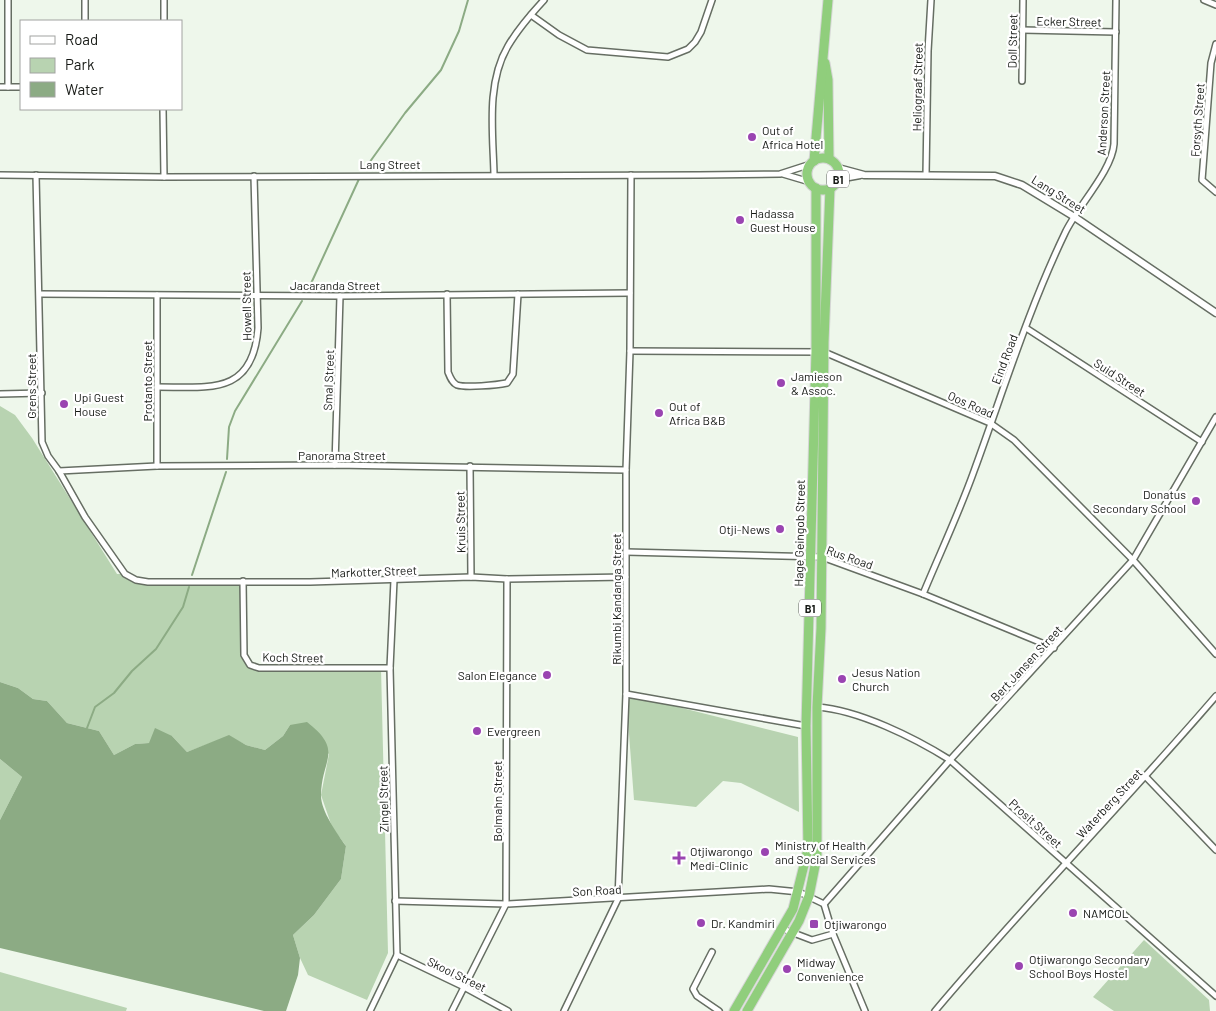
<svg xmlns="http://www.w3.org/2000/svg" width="1216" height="1011" font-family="Barlow,sans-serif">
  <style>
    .green { fill: #b8d3b1 }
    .water { fill: #8cab84 }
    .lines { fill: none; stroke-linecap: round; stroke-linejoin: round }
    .stream { stroke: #8cab84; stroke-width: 2 }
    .minor-casing { stroke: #666e63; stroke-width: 8 }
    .tertiary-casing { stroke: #666e63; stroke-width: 9 }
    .trunk-casing { stroke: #d5d6d5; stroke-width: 11 }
    .minor { stroke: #fff; stroke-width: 5 }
    .tertiary { stroke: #fff; stroke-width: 6 }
    .trunk { stroke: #90ce7c; stroke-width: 9 }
    .poi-dot { fill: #9a44b1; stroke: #fff; stroke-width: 2 }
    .labels { text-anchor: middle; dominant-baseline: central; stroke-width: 4.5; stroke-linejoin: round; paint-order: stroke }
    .shield { fill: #fff; stroke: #5c5e5b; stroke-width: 1 }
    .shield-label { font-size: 11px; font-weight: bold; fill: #161915 }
    .street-label { font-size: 12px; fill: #161915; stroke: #fff }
    .poi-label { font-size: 12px; fill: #161915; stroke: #fff; text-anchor: start }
  </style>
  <rect width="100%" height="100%" fill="#eef7eb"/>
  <g class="green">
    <path d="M 0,406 L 15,415 L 32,438 L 117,574 L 125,574 L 136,580 L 243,581 L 244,655 L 250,665 L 259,668 L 381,668 L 388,953 L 367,1000 L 308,975 L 300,958 L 293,935 L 314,915 L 341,879 L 346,846 L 332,827 L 321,795 L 329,754 L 290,725 L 283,736 L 265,750 L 246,745 L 229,736 L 187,752 L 172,736 L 149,743 L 135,744 L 114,755 L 99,731 L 67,723 L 47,701 L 33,699 L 18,688 L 0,682 Z"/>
    <path d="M 626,694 L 798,737 L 799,812 L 741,783 L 723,781 L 696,807 L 634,800 Z"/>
    <path d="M 0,759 L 22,777 L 0,820 Z"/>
    <path d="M 1144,940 L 1209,1000 L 1210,1011 L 1114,1011 L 1093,997 Z"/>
    <path d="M 0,972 L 127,1008 L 126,1011 L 0,1011 Z"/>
  </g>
  <path class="water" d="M 0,682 L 18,688 L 33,699 L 47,701 L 67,723 L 99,731 L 114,755 L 135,744 L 149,743 L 155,728 L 172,736 L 187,752 L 229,735 L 246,745 L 265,750 L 283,736 L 290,725 L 307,722 C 344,751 322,758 321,794 C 320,810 337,833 346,846 L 341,879 L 314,915 L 293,935 L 300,958 L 298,975 L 286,1011 L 264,1011 L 0,948 L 0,820 L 22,777 L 0,759 Z"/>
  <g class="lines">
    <g class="stream">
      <path d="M 364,170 L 405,113 L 441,70 L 459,31 L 468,0"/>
      <path d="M 308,290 L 359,179"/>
      <path d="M 227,459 L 229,427 L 235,411 L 302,301"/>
      <path d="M 192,575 L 226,472"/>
      <path d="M 87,728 L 95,707 L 114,693 L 132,671 L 156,649 L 183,607 L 189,587"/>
    </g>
    <g class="minor-casing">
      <g id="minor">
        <path d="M 85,0 L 85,21"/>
        <path d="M 164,0 L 164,21"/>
        <path d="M 1204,0 L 1216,5"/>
        <path d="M 531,15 L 559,35 L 587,50 L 668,57 L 688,49 L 695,42 L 701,32 L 712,0"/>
        <path d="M 1022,30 L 1116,32"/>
        <path d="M 1216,44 L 1211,63 L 1202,180 L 1216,192"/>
        <path d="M 1022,81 L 1023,0"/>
        <path d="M 0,87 L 21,87"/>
        <path d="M 8,87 L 8,0"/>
        <path d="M 163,109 L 164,177"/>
        <path d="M 494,174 C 493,133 486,83 508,46 C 518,29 531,14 544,0"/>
        <path d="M 783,174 L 810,182"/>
        <path d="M 0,175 L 164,177 L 699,175 L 780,174 L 811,164"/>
        <path d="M 36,175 L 42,442 L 48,456 L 59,471 L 85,517 L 125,574 L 136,580 L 148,582 L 310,582 L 471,577 L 507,579 L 626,577"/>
        <path d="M 926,175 L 928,51 L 931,0"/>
        <path d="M 40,294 L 340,296 L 630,293"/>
        <path d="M 447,294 L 448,372 C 450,377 452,383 457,385 C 466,388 497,385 507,383 L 513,374 L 518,294"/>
        <path d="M 157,295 L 157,466"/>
        <path d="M 1026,328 L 1202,442"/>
        <path d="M 630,351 L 824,352 L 990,423 L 1014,440 L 1133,560 L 1216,654"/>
        <path d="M 157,387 C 209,387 253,396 258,328 L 254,176"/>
        <path d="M 0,394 L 42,393"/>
        <path d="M 335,465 L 340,296"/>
        <path d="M 470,466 L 471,577"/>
        <path d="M 59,471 L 157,466 L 335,465 L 626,470"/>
        <path d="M 626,552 L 822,557 L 923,594 L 1054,648"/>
        <path d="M 243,581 L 244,655 L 250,665 L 259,668 L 390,668"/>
        <path d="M 923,594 C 940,553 959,513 974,471 C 1003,392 1028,310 1065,233 C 1077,207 1112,171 1114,144 L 1116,0"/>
        <path d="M 626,694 L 806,726"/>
        <path d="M 817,707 C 859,710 915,738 950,760 L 1216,996"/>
        <path d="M 1146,777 L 1216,850"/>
        <path d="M 395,901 L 506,904 L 769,889 L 799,892 L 824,904 L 833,934 L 865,1011"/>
        <path d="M 824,904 L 950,760 L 1133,560 L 1216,417"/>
        <path d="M 783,929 L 812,940 L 833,934"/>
        <path d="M 712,952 L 693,989 L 697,996 L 719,1011"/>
        <path d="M 397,955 L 464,987 L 508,1011"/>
        <path d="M 370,1011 L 397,955 L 390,668 L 394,580"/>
        <path d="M 452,1011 L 506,904 L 507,579"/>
        <path d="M 564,1011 L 618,899 L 626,694 L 626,470 L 630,351 L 631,175"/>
        <path d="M 935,1011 C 1026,903 1124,803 1216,696"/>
      </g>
    </g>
    <g class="tertiary-casing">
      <g id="tertiary">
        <path d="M 838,168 L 864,175 L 995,176 L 1022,185 L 1073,216 L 1216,313"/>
        <path d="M 838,179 L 860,175"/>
      </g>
    </g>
    <g class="trunk-casing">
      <g id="trunk">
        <path d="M 825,63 L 828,80 L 829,159"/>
        <circle cx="823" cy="174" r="16"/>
        <path d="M 814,161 L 828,0"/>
        <path d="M 734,1011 L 793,909 L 808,849 L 806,726 L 816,351 L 816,188"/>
        <path d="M 747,1011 L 799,921 L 809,896 L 817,856 L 817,707 L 821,628 L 824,342 L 830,188"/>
      </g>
    </g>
    <use href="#minor" class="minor"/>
    <use href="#tertiary" class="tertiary"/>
    <use href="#trunk" class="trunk"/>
  </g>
  <g class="poi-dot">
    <circle cx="752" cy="137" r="5"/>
    <circle cx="740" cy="220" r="5"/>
    <circle cx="781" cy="383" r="5"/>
    <circle cx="64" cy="404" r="5"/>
    <circle cx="659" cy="413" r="5"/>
    <circle cx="1196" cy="501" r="5"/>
    <circle cx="780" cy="529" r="5"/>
    <circle cx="547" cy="675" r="5"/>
    <circle cx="842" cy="679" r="5"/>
    <circle cx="477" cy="731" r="5"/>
    <circle cx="765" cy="852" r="5"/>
    <path d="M676.5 850.5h5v5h5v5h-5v5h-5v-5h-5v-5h5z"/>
    <circle cx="1073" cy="913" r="5"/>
    <circle cx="701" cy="923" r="5"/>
    <rect x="809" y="919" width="10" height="10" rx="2.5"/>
    <circle cx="1019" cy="966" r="5"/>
    <circle cx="787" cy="969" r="5"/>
  </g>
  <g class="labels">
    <g class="shield">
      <rect x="827" y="170.5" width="22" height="17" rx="4"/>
      <rect x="799" y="599.5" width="22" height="17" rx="4"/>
    </g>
    <g class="shield-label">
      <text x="838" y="179">B1</text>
      <text x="810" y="608">B1</text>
    </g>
    <g class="street-label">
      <text transform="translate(1069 21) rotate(1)">Ecker Street</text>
      <text transform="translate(1012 41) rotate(-89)">Doll Street</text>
      <text transform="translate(917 87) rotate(-89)">Heliograaf Street</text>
      <text transform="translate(1103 113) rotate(-87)">Anderson Street</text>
      <text transform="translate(1197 120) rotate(-86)">Forsyth Street</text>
      <text x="390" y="164">Lang Street</text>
      <text transform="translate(1059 194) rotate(32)">Lang Street</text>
      <text x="335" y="285">Jacaranda Street</text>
      <text transform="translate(246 306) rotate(-91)">Howell Street</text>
      <text transform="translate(1004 359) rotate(-69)">Eind Road</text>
      <text transform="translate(1120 377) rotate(33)">Suid Street</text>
      <text transform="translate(328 380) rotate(-88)">Smal Street</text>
      <text transform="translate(147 381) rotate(-90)">Protanto Street</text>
      <text transform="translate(31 386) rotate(-90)">Grens Street</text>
      <text transform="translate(971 404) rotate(24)">Oos Road</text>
      <text x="342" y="455">Panorama Street</text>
      <text transform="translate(460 522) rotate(-91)">Kruis Street</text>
      <text transform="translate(799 533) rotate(-89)">Hage Geingob Street</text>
      <text transform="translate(850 557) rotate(19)">Rus Road</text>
      <text transform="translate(374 571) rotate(-2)">Markotter Street</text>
      <text transform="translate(616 599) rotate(-90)">Rikumbi Kandanga Street</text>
      <text transform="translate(293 657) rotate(1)">Koch Street</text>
      <text transform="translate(1026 663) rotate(-47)">Bert Jansen Street</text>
      <text transform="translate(383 799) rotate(-91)">Zingel Street</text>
      <text transform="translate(497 801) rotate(-90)">Bolmahn Street</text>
      <text transform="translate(1109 803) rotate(-47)">Waterberg Street</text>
      <text transform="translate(1036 823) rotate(42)">Prosit Street</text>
      <text transform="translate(597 890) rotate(-3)">Son Road</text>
      <text transform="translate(457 974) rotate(26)">Skool Street</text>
    </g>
    <g class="poi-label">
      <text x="762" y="130">Out of<tspan x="762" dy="14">Africa Hotel</tspan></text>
      <text x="750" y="213">Hadassa<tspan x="750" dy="14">Guest House</tspan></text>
      <text x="791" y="376">Jamieson<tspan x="791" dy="14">&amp; Assoc.</tspan></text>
      <text x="74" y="397">Upi Guest<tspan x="74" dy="14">House</tspan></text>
      <text x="669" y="406">Out of<tspan x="669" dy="14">Africa B&amp;B</tspan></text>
      <text x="1186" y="494" text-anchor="end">Donatus<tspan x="1186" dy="14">Secondary School</tspan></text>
      <text x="770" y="529" text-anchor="end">Otji-News</text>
      <text x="852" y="672">Jesus Nation<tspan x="852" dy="14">Church</tspan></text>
      <text x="537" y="675" text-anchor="end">Salon Elegance</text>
      <text x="487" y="731">Evergreen</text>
      <text x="775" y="845">Ministry of Health<tspan x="775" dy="14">and Social Services</tspan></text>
      <text x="690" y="851">Otjiwarongo<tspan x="690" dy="14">Medi-Clinic</tspan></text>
      <text x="1083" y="913">NAMCOL</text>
      <text x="711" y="923">Dr. Kandmiri</text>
      <text x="824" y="924">Otjiwarongo</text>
      <text x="1029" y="959">Otjiwarongo Secondary<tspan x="1029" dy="14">School Boys Hostel</tspan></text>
      <text x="797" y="962">Midway<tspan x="797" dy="14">Convenience</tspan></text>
    </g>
  </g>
  <rect x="20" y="20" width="162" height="90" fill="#ffffff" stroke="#a2a3a1"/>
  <rect x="30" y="36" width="25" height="8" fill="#ffffff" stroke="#a2a3a1"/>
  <text x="65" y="45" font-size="15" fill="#161915">Road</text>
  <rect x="30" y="58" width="25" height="15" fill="#b8d3b1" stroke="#a2a3a1"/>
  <text x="65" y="70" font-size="15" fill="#161915">Park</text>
  <rect x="30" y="82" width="25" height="15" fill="#8cab84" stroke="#a2a3a1"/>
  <text x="65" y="95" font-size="15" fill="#161915">Water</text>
</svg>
